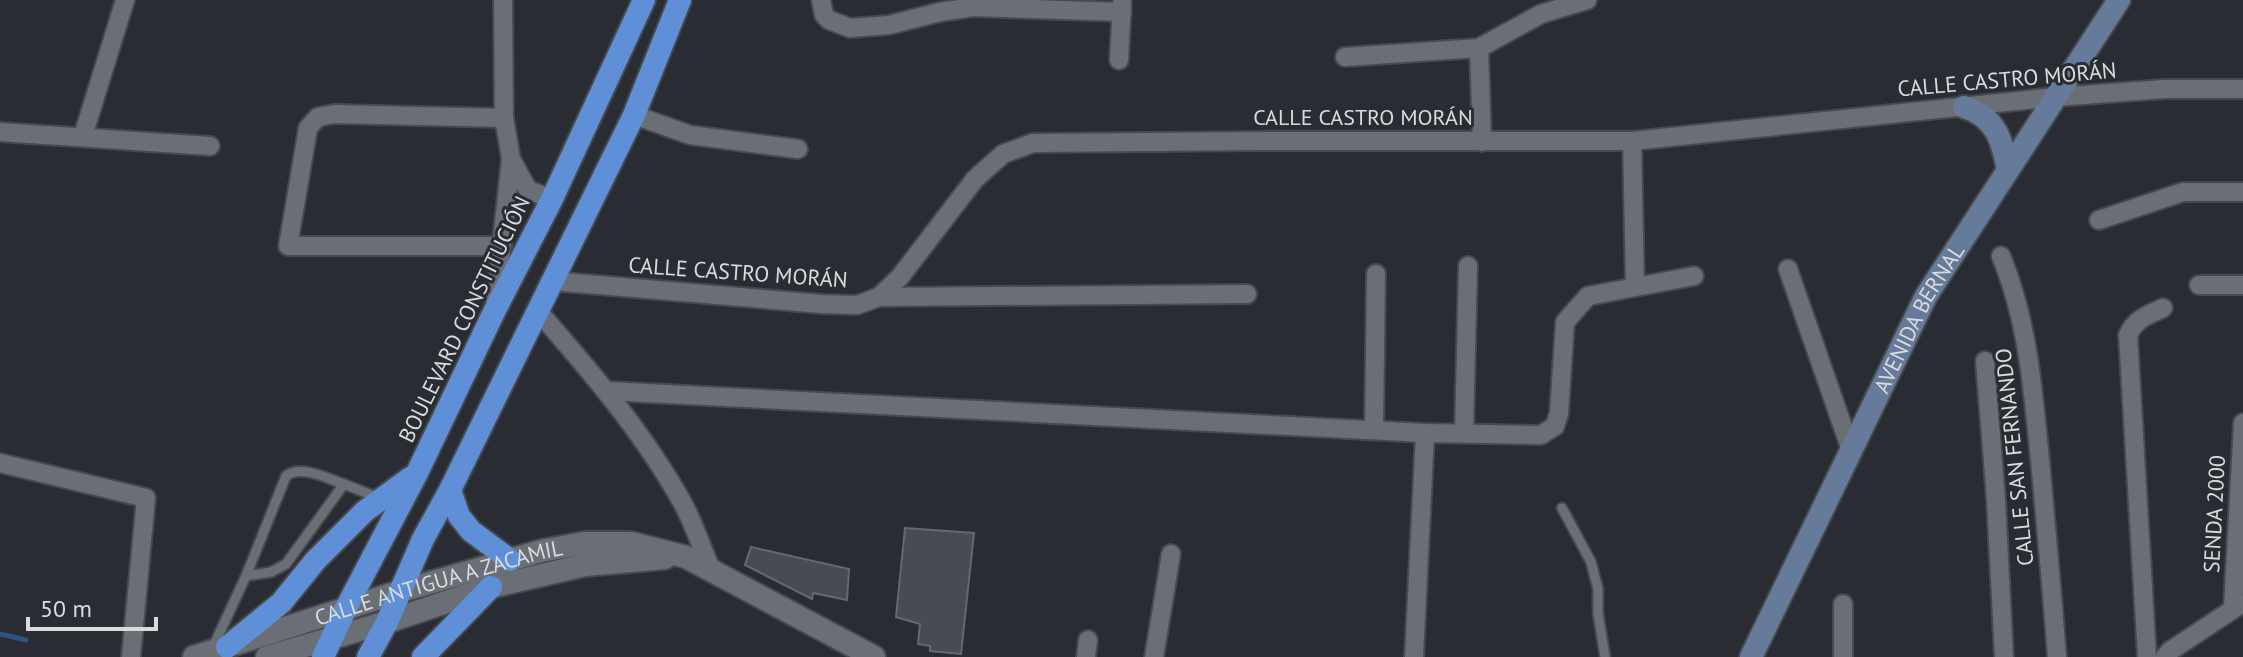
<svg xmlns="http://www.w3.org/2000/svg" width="2243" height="657" font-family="'PT Sans',sans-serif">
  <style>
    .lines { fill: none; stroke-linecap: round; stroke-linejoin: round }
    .stream { stroke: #305285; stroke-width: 5 }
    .building { fill: #474b52; stroke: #646970; stroke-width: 2 }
    .service-casing { stroke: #46494e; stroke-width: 13 }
    .minor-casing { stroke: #46494e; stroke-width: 22 }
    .tertiary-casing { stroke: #46494e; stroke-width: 26 }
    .secondary-casing { stroke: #46494e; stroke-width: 26 }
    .trunk-casing { stroke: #46494e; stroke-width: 26 }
    .service { stroke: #6a6f76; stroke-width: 9 }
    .minor { stroke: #6a6f76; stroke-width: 18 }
    .tertiary { stroke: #6a6f76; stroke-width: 22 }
    .secondary { stroke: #667b9a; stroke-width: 22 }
    .trunk { stroke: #5f8fd6; stroke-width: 22 }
    .labels { text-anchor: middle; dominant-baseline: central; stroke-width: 6; stroke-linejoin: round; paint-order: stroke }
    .street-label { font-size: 22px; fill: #d9dcdf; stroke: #292d33 }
  </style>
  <rect width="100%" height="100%" fill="#292d33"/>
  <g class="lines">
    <path class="stream" d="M 0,634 L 26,640"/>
  </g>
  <g class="building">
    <path d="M 905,528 L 974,533 L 961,654 L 930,651 L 930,646 L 918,644 L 920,624 L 896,617 Z"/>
    <path d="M 751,547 L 849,569 L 847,600 L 813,593 L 812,599 L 745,565 Z"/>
  </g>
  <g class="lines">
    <g class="service-casing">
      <g id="service">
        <path d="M 1562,508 L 1591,562 L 1598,589 L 1598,613 L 1605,657"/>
        <path d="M 246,576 L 286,476 C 301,464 328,479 344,484"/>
        <path d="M 213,647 L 246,576 L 271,572 L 286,564 L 344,484 L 379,498"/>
      </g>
    </g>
    <g class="minor-casing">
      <g id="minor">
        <path d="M 821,0 L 824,15 L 829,20 L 850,28 L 889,25 L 940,12 L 973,7 L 1122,12"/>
        <path d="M 1479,48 L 1482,142"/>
        <path d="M 1345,57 L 1479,48 L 1541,14 L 1587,0"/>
        <path d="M 1119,60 L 1122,3"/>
        <path d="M 634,115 L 690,135 L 798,149"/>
        <path d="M 0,132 L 210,146"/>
        <path d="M 83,136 L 125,0"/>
        <path d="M 1632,141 L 1635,287"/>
        <path d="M 511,159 L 528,190 L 552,199"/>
        <path d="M 2099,220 L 2183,192 L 2243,192"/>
        <path d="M 502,246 L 288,246 L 308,128 L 318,117 L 334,114 L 504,118"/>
        <path d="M 2001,256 C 2028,321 2033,391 2040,460 C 2046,526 2052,591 2057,657"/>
        <path d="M 1788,269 L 1851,450"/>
        <path d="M 551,281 L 822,304 L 857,305 L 879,297 L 900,277 L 975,179 L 1003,154 L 1033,143 L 1261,141 L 1632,141 L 2055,97 L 2165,89 L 2243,89"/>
        <path d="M 2199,285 L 2243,285"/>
        <path d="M 879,297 L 1247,294"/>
        <path d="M 495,305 L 511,159 L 504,118 L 503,0"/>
        <path d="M 538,311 C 591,372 643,432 682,502 C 694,523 701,547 711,569"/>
        <path d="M 1985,361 L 1996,500 L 2004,657"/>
        <path d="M 608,391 L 1425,433 L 1541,435 L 1555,426 L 1559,413 L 1565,322 L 1588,296 L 1694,276"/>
        <path d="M 1374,430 L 1376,274"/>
        <path d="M 1464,433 L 1468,266"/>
        <path d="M 0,463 L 146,498 L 131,657"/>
        <path d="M 1843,604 L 1843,657"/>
        <path d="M 2233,608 L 2243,423"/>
        <path d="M 1086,657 L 1088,640"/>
        <path d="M 1154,657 L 1171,554"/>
        <path d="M 1414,657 L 1425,433"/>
        <path d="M 2147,657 L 2128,335 C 2135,319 2148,315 2163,308"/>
        <path d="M 2165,657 L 2170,651 L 2241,604"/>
      </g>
    </g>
    <g class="tertiary-casing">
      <g id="tertiary">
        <path id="s1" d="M 194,657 L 398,592 L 541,551 L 584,543 L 631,543 L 686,557 L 874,657"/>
        <path d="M 267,657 L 387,622 L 491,587 L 585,565 L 665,558"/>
      </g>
    </g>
    <g class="secondary-casing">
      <g id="secondary">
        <path d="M 1964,107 C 1996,117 2002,140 2008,170"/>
        <path id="s2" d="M 1751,657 L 1926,296 L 2119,0"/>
      </g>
    </g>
    <g class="trunk-casing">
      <g id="trunk">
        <path d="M 450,490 L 459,516 L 471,531 L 510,560"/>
        <path d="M 227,647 L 281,603 L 315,561 L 365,511 L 410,478"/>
        <path d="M 323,657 L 346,608 L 417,473 L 494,312 L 552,199 L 644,0"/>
        <path d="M 368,657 L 387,622 L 423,539 L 450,490 L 634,115 L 680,0"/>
        <path d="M 423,657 L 491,587"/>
      </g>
    </g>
    <use href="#service" class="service"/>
    <use href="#minor" class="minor"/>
    <use href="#tertiary" class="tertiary"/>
    <use href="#secondary" class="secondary"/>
    <use href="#trunk" class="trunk"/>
  </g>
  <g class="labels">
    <g class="street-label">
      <text transform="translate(2007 79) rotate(-5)">CALLE CASTRO MORÁN</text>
      <text x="1363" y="117">CALLE CASTRO MORÁN</text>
      <text transform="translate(738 272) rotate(4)">CALLE CASTRO MORÁN</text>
      <text transform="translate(464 319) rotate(-64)">BOULEVARD CONSTITUCIÓN</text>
      <text stroke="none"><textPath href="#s2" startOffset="378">AVENIDA BERNAL</textPath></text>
      <text transform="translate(2014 457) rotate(-96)">CALLE SAN FERNANDO</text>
      <text transform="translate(2214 514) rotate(-87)">SENDA 2000</text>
      <text stroke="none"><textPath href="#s1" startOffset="256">CALLE ANTIGUA A ZACAMIL</textPath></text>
    </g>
  </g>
  <path d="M28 617v12h128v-12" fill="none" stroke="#d9dcdf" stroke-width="4"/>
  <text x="40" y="617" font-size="24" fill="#d9dcdf" stroke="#292d33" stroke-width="6" paint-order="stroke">50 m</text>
</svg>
